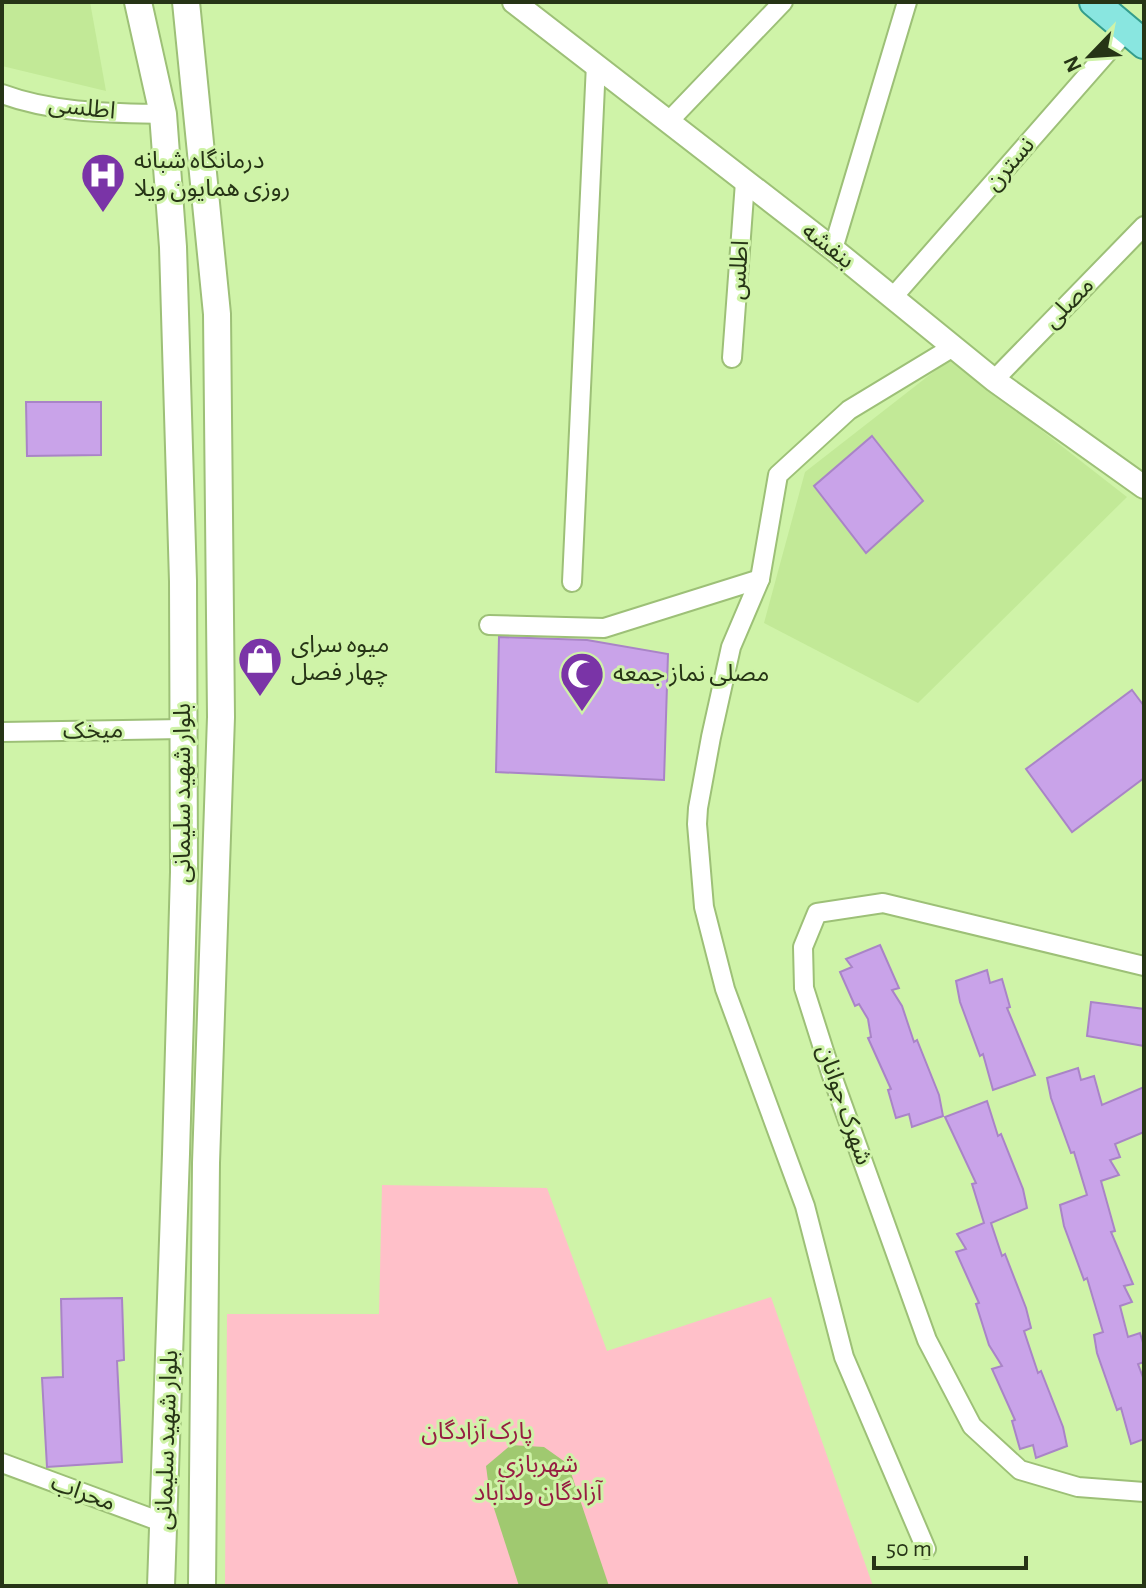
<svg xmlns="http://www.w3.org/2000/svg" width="1146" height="1588" font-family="'Alegreya Sans','Noto Sans Arabic',sans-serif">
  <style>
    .built { fill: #c2e997 }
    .green { fill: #ffc0c9 }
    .water { fill: #a0c970 }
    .building { fill: #c9a3e9; stroke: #a984c7; stroke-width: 2 }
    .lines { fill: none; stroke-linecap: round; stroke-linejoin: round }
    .minor-casing { stroke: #9dc077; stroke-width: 22 }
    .tertiary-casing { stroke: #9dc077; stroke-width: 26 }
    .secondary-casing { stroke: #9dc077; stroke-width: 30 }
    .primary-casing { stroke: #349d8c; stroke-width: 32 }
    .minor { stroke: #fff; stroke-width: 18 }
    .tertiary { stroke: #fff; stroke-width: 22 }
    .secondary { stroke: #fff; stroke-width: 26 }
    .primary { stroke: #89e6e0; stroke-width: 28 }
    .labels { text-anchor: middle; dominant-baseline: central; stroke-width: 6; stroke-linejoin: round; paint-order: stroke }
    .street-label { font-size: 24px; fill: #263416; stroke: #cff3a8 }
    .poi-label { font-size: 24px; fill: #263416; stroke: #cff3a8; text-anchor: start }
    .park-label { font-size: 24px; fill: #961e42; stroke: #cff3a8 }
  </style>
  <rect width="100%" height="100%" fill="#cff3a8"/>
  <g class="built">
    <path d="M 2,2 L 90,2 L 106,91 L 2,66 Z"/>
    <path d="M 950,359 L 1127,497 L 918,703 L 764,623 L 805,472 Z"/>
  </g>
  <path class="green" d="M 382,1185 L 547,1188 L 607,1351 L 771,1297 L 873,1586 L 225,1586 L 227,1314 L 379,1314 Z"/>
  <path class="water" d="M 511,1445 L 544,1447 L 568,1464 L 609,1586 L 519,1586 L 490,1496 L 486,1466 Z"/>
  <g class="building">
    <path d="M 26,402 L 101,402 L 101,455 L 27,456 Z"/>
    <path d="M 872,436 L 923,501 L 866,553 L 814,486 Z"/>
    <path d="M 499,637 L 587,640 L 668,654 L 664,780 L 496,772 Z"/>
    <path d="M 1132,690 L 1144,706 L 1144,778 L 1072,832 L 1026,769 Z"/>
    <path d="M 880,945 L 899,988 L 892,990 L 902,1006 L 914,1042 L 917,1040 L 939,1095 L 943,1116 L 912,1127 L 909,1114 L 896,1118 L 888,1090 L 891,1089 L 868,1038 L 871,1037 L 868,1019 L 859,1004 L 855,1006 L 840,972 L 852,967 L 846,959 Z"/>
    <path d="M 987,970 L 990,983 L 1002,979 L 1010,1007 L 1007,1008 L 1035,1075 L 993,1090 L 983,1054 L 980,1056 L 960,1002 L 956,981 Z"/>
    <path d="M 1091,1002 L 1144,1009 L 1144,1046 L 1087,1036 Z"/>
    <path d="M 1078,1068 L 1081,1080 L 1094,1076 L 1102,1105 L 1144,1087 L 1144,1132 L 1115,1144 L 1120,1157 L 1110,1160 L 1119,1175 L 1101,1181 L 1115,1231 L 1111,1232 L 1133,1284 L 1124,1286 L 1132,1302 L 1120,1306 L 1128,1337 L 1140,1333 L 1144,1346 L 1144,1362 L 1138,1364 L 1144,1380 L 1144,1439 L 1131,1444 L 1121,1408 L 1117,1410 L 1097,1353 L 1094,1335 L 1103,1332 L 1087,1278 L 1084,1280 L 1064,1226 L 1060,1205 L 1087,1195 L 1074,1152 L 1071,1153 L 1051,1098 L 1047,1078 Z"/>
    <path d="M 987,1101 L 998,1136 L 1001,1134 L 1023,1189 L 1027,1208 L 991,1223 L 1002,1256 L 1005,1254 L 1026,1308 L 1031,1328 L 1024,1331 L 1038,1373 L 1041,1371 L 1063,1427 L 1067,1446 L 1036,1458 L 1033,1445 L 1020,1449 L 1012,1421 L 1015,1420 L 992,1369 L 1002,1366 L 989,1345 L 976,1304 L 979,1303 L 956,1252 L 966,1249 L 957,1234 L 984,1223 L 972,1184 L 976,1183 L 945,1117 Z"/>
    <path d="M 122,1298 L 124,1360 L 117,1361 L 122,1462 L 47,1467 L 42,1378 L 63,1377 L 61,1299 Z"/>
  </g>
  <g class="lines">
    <g class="minor-casing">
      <g id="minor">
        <path d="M 2,94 C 53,113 109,113 163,114"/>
        <path d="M 669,121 L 783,2"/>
        <path d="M 833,249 L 907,2"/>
        <path d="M 893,297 L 1127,30"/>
        <path d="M 732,358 L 745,182"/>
        <path d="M 994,380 L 1144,226"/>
        <path d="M 572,582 L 596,64"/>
        <path d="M 489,625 L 604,628 L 760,579"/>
        <path d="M 2,732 L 183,729"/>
        <path d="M 1144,966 L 883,903 L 817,913 L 803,947 L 804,988 L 831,1073 L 927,1340 L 972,1426 L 1020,1470 L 1078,1487 L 1144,1492"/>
        <path d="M 2,1463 L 164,1523"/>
        <path d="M 926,1549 L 844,1357 L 805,1206 L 725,989 L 704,907 L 697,824 L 698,808 L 711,737 L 731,647 L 760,579 L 778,475 L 849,410 L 953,347"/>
      </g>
    </g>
    <g class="tertiary-casing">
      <path id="tertiary" d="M 514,2 L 833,249 L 994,380 L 1144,487"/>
    </g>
    <g class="secondary-casing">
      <g id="secondary">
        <path d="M 138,2 L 163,114 L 173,247 L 183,581 L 184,872 L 176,1154 L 161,1586"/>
        <path d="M 186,2 L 217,314 L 221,717 L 206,1163 L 202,1586"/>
      </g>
    </g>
    <g class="primary-casing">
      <path id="primary" d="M 1094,2 L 1144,44"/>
    </g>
    <use href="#minor" class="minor"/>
    <use href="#tertiary" class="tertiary"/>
    <use href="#secondary" class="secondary"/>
    <use href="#primary" class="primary"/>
  </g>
  <defs>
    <g id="hospital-pin" transform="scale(2.3)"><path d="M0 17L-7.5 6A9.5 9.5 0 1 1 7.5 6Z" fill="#7a34a7" stroke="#cff3a8"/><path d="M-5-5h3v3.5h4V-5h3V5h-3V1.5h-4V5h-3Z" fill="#fff"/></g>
    <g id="shop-pin" transform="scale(2.3)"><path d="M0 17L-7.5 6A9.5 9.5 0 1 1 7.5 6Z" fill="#7a34a7" stroke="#cff3a8"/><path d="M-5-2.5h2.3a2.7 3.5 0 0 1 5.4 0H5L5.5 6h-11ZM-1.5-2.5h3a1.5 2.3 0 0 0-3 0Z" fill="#fff"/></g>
    <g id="mosque-pin" transform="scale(2.3)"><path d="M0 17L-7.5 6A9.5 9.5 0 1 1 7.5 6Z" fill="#7a34a7" stroke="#cff3a8"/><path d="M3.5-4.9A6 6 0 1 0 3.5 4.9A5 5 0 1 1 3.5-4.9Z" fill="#fff"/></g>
  </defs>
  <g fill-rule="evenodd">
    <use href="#hospital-pin" x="103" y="175"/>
    <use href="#shop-pin" x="260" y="659"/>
    <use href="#mosque-pin" x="582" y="674"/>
  </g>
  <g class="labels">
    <g class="street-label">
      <text transform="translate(82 108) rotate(6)">اطلسی</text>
      <text transform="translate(1010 164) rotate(-49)">نسترن</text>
      <text transform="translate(828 246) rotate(38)">بنفشه</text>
      <text transform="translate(739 270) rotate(-86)">اطلس</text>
      <text transform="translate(1069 303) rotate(-46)">مصلی</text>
      <text transform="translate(93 731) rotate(-1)">میخک</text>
      <text transform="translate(183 793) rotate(-90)">بلوار شهید سلیمانی</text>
      <text transform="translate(844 1105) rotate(71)">شهرک جوانان</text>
      <text transform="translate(167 1440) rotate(-88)">بلوار شهید سلیمانی</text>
      <text transform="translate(83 1493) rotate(20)">محراب</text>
    </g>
    <g class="poi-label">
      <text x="134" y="161">درمانگاه شبانه<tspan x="134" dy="28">روزی همایون ویلا</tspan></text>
      <text x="291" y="645">میوه سرای<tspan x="291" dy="28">چهار فصل</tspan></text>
      <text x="613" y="674">مصلی نماز جمعه</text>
    </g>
    <g class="park-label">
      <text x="477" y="1432">پارک آزادگان</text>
      <text x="538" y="1465">شهربازی<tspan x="538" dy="28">آزادگان ولدآباد</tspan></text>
    </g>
  </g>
  <rect width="1146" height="1588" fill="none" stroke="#263416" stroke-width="8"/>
  <g transform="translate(1090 56) rotate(245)" stroke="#cff3a8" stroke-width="6" paint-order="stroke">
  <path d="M0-6L14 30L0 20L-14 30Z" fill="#263416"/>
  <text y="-12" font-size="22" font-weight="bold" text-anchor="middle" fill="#263416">N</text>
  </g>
  <path d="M874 1556v12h152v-12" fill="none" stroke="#263416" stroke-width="4"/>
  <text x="886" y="1556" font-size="24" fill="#263416" stroke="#cff3a8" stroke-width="6" paint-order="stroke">50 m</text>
</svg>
